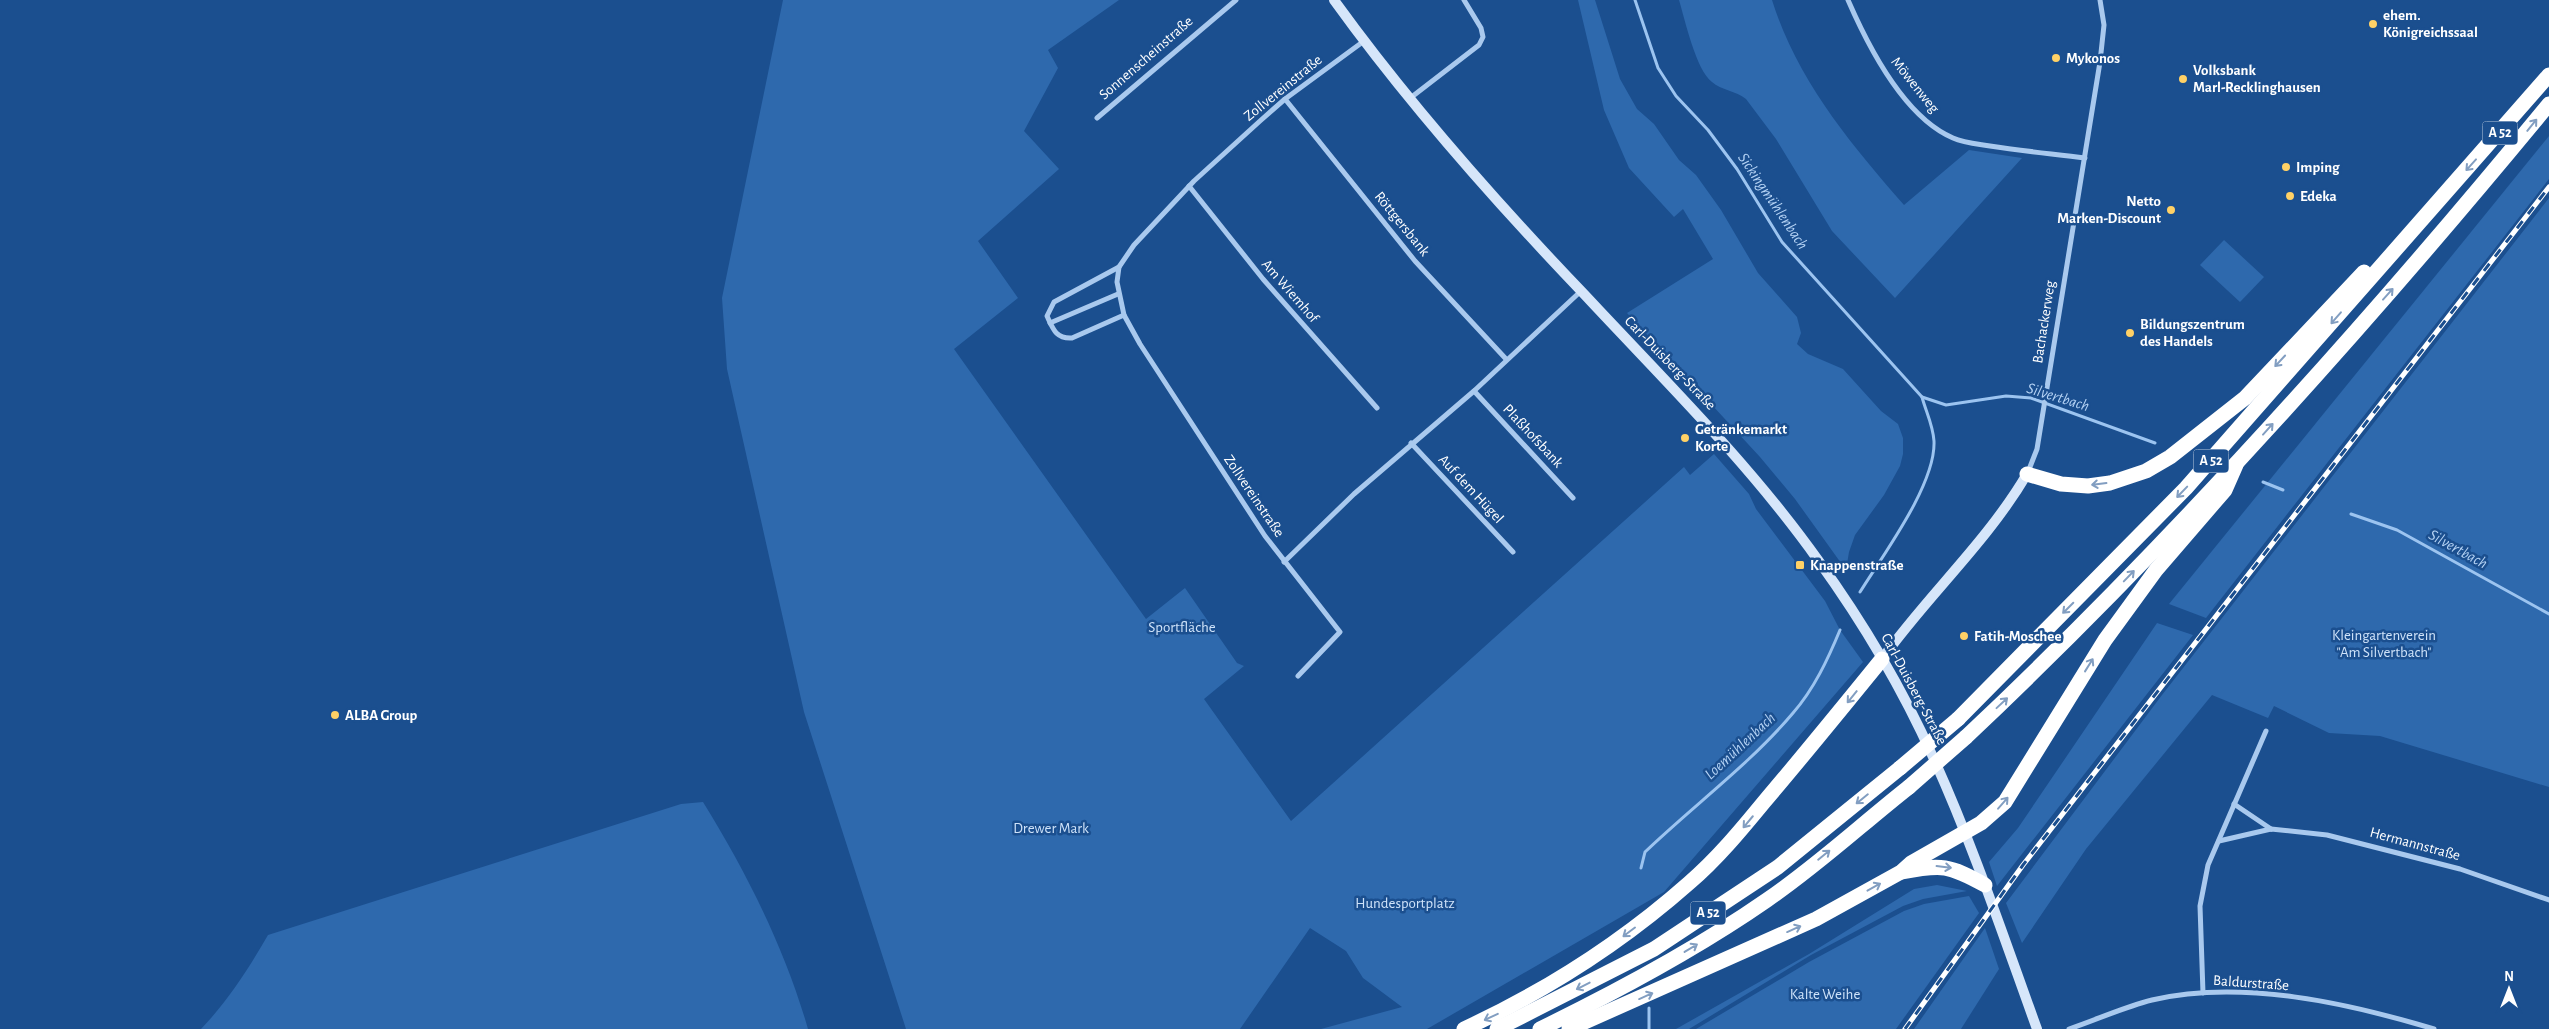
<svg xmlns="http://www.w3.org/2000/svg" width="2549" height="1029" font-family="'Alegreya Sans',sans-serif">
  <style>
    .green { fill: #2e69ad }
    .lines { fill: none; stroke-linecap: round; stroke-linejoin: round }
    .stream { stroke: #9cc4f0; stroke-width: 3 }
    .street { stroke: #a9c9ee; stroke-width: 5 }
    .secondary { stroke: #d6e6fa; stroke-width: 10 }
    .highway { stroke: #fff; stroke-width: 15 }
    .rail-casing { stroke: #fff; stroke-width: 5 }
    .rail { stroke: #1b4f8f; stroke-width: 3; stroke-dasharray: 9; stroke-linecap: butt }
    .highway-bridge { stroke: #fff; stroke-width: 15 }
    .oneway { stroke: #829ec1 }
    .poi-dot { fill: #ffd166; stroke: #1b4f8f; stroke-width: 2 }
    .labels { text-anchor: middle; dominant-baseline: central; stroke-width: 5; stroke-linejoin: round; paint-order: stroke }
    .shield { fill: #1b4f8f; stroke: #bbcadd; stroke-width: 1 }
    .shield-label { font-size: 14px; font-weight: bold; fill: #fff }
    .poi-label { font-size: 15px; font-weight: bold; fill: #fff; stroke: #1b4f8f; text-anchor: start }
    .street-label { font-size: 15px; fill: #fff; stroke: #1b4f8f }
    .park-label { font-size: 15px; fill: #cfe3fa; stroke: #1b4f8f }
    .water-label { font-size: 16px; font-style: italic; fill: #b5d3f5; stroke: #1b4f8f }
  </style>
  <rect width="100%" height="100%" fill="#1b4f8f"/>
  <g class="green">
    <path d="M 783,0 L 1119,0 L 1048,50 L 1058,68 L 1024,131 L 1059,169 L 978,241 L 1018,298 L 954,349 L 1146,619 L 1185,588 L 1237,663 L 1244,666 L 1204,699 L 1291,821 L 1684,467 L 1690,475 L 1714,454 L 1749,494 L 1756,509 L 1825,601 L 1840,630 L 1863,662 L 1664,892 L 1427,1029 L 1321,1029 L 1402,1007 L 1363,978 L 1346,951 L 1310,928 L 1240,1029 L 906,1029 L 804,712 L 727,369 L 722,298 Z"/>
    <path d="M 1578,0 L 1595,0 L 1620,79 L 1637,109 L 1654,124 L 1679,160 L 1696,175 L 1721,210 L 1758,273 L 1797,317 L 1801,333 L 1797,344 L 1808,354 L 1843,369 L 1881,411 L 1898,424 L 1903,438 L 1903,454 L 1900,466 L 1884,495 L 1855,535 L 1849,552 L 1846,570 L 1795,499 L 1760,457 L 1627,313 L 1713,259 L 1683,209 L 1674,217 L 1629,168 L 1604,110 Z"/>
    <path d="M 1679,0 L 1772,0 C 1797,80 1850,143 1904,205 L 1969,150 L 2022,158 L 1895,298 L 1832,231 L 1776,139 L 1746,99 C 1736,91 1721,90 1712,82 C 1696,70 1685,20 1679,0 Z"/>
    <path d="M 2549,136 L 2549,179 L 2206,618 L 2169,604 Z"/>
    <path d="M 2549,198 L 2549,787 L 2380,736 L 2329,733 L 2274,706 L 2268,718 L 2212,695 L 2086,849 L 2022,943 L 2006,903 L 2162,695 Z"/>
    <path d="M 2224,240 L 2264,277 L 2240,302 L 2200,265 Z"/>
    <path d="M 2157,623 L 2193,635 L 1997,886 L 1989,862 L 2018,828 Z"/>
    <path d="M 703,802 C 747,873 785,949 808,1029 L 201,1029 C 228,1001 249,968 268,935 L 681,804 Z"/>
    <path d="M 1937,885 L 1967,891 L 1923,899 L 1903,906 L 1811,955 L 1689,1029 L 1676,1029 L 1809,954 L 1914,889 Z"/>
    <path d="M 1969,896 L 1979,913 L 1896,1029 L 1696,1029 L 1809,962 L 1904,911 L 1924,904 Z"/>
    <path d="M 1985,928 L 1999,969 L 1961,1029 L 1914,1029 Z"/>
  </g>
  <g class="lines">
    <g class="stream">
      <path d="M 1635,0 L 1658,68 L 1676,96 L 1708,130 L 1737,169 L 1782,242 L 1922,397 C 1926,412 1933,425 1934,441 C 1936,484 1883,555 1860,592"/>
      <path d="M 1922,397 L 1946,405 L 2006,396 L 2031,398 L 2155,443"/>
      <path d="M 2263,482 L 2283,490"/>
      <path d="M 2351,514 L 2397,530 L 2549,614"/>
      <path d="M 1641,868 L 1645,852 C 1694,805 1750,764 1793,713 C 1814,689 1828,659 1840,630"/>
      <path d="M 1649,1008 L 1649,1029"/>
    </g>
    <g class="street">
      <path d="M 1848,0 C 1868,46 1904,117 1953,138 C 1964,143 1978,144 1990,146 C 2022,151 2054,154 2085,158"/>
      <path d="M 1285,99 L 1415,261 L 1506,359"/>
      <path d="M 1409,99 L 1479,45 L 1483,37 L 1481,28 L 1464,0"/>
      <path d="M 1097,118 L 1236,0"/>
      <path d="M 1189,186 L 1263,279 L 1377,408"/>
      <path d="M 1119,267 L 1054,302 L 1047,316 C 1053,329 1056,339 1072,338 L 1124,315"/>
      <path d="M 1050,323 L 1118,294"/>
      <path d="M 1474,391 L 1573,498"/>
      <path d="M 1411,443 L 1513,552"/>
      <path d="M 2028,472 L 2037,449 L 2100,62 L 2104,25 L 2100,0"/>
      <path d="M 1284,562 L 1354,494 L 1474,391 L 1581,291"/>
      <path d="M 1298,676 L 1340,632 L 1265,536 L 1140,344 L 1124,315 L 1117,282 L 1119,267 L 1134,245 L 1194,181 L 1260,121 L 1285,99 L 1364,41"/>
      <path d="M 2234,804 L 2271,829"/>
      <path d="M 2219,841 L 2271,829 L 2327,835 L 2460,869 L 2549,900"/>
      <path d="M 2203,993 L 2200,906 L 2208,865 L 2266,731"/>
      <path d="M 2069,1029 C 2096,1020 2124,1007 2152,1000 C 2241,979 2348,1003 2434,1029"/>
    </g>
    <g class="secondary">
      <path d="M 1334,0 C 1409,104 1495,201 1584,294 C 1665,381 1749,463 1818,560 C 1862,621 1902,688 1933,757 C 1973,845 2004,938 2037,1029"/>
      <path d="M 1882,659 C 1928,595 1987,542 2027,474"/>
    </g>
    <g class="highway">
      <path d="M 2027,474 L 2061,484 L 2088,486 L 2110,483 L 2146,471 L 2170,457 L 2245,398 L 2364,272"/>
      <path d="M 1958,719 L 2186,488 L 2549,75"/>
      <path d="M 1966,737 C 2175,540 2367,325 2549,104"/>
      <path d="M 1902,872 C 1942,864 1949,865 1985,885"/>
      <path d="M 1464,1029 C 1548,990 1620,944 1689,883 C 1717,859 1741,830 1764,802 C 1804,755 1843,707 1882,659"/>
      <path d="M 1497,1029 L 1654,949 L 1778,867 L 1900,768"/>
      <path d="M 1540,1029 C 1618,991 1695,950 1767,900 C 1817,866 1862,824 1909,787"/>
      <path d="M 1569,1029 L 1816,919 L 1901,872 L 1911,863 L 1981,823 L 2005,802 L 2105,640 L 2156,570 L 2225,490 L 2236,465"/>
    </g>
    <g class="rail-casing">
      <path id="rail" d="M 1905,1029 L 2023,865 L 2549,187"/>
    </g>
    <use href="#rail" class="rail"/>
    <g class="highway-bridge">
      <path d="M 1900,768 L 1958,719"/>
      <path d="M 1909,787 L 1966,737"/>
    </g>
  </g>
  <defs><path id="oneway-shaft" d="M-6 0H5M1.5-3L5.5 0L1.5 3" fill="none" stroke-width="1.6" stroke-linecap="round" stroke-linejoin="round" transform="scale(1.25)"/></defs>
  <g class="oneway">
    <use href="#oneway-shaft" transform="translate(2532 125) rotate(-51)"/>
    <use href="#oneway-shaft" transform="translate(2471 165) rotate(132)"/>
    <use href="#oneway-shaft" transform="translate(2388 294) rotate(-48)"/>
    <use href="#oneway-shaft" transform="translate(2336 318) rotate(131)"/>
    <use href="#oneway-shaft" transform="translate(2280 361) rotate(133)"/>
    <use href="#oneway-shaft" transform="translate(2268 429) rotate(-48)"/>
    <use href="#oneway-shaft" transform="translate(2099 484) rotate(173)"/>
    <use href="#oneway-shaft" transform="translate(2182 492) rotate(134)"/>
    <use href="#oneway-shaft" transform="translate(2129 576) rotate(-46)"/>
    <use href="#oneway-shaft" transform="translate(2068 608) rotate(135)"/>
    <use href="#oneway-shaft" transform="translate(2089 665) rotate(-58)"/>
    <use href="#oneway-shaft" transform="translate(1852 697) rotate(129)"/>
    <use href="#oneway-shaft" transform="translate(2002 703) rotate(-43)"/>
    <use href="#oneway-shaft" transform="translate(1862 799) rotate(141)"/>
    <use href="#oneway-shaft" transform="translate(2003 803) rotate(-49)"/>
    <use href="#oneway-shaft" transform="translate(1748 822) rotate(130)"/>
    <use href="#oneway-shaft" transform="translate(1824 855) rotate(-39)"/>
    <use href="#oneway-shaft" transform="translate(1944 867) rotate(7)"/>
    <use href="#oneway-shaft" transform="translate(1874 887) rotate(-29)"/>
    <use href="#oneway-shaft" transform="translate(1794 929) rotate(-24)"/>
    <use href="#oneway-shaft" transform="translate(1629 932) rotate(143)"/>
    <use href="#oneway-shaft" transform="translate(1691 948) rotate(-31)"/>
    <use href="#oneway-shaft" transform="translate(1583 986) rotate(153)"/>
    <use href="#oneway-shaft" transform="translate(1646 996) rotate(-24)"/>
    <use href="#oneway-shaft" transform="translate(1491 1017) rotate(155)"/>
  </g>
  <g class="poi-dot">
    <circle cx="2373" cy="24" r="5"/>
    <circle cx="2056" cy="58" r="5"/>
    <circle cx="2183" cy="79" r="5"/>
    <circle cx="2286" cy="167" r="5"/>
    <circle cx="2290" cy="196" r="5"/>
    <circle cx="2171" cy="210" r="5"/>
    <circle cx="2130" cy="333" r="5"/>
    <circle cx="1685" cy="438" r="5"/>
    <rect x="1795" y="560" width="10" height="10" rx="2.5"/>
    <circle cx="1964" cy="636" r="5"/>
    <circle cx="335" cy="715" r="5"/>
  </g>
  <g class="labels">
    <g class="shield">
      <rect x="2482.5" y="121.5" width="35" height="23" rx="4"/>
      <rect x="2193.5" y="449.5" width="35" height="23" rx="4"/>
      <rect x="1690.5" y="901.5" width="35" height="23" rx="4"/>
    </g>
    <g class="shield-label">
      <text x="2500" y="133">A 52</text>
      <text x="2211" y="461">A 52</text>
      <text x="1708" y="913">A 52</text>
    </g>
    <g class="poi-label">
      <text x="2383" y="15">ehem.<tspan x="2383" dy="17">Königreichssaal</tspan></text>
      <text x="2066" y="58">Mykonos</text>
      <text x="2193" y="70">Volksbank<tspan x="2193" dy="17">Marl-Recklinghausen</tspan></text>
      <text x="2296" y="167">Imping</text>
      <text x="2300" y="196">Edeka</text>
      <text x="2161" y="201" text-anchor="end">Netto<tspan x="2161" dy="17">Marken-Discount</tspan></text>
      <text x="2140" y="324">Bildungszentrum<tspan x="2140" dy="17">des Handels</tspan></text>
      <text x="1695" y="429">Getränkemarkt<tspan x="1695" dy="17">Korte</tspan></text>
      <text x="1810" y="565">Knappenstraße</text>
      <text x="1974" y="636">Fatih-Moschee</text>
      <text x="345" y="715">ALBA Group</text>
    </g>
    <g class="street-label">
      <text transform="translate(1146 58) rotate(-41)">Sonnenscheinstraße</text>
      <text transform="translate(1915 85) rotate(51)">Möwenweg</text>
      <text transform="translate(1283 88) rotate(-39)">Zollvereinstraße</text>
      <text transform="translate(1402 224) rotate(51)">Röttgersbank</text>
      <text transform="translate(1290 291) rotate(49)">Am Wiemhof</text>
      <text transform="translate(2044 322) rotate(-81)">Bachackerweg</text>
      <text transform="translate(1670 363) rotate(46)">Carl-Duisberg-Straße</text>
      <text transform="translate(1533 436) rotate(47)">Plaßhofsbank</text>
      <text transform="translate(1471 489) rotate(47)">Auf dem Hügel</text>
      <text transform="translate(1254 496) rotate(56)">Zollvereinstraße</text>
      <text transform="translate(1914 689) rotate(62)">Carl-Duisberg-Straße</text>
      <text transform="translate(2415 844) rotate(15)">Hermannstraße</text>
      <text transform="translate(2251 983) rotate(4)">Baldurstraße</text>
    </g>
    <g class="park-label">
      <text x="1182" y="627">Sportfläche</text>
      <text x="2384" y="635">Kleingartenverein<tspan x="2384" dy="17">"Am Silvertbach"</tspan></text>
      <text x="1051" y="828">Drewer Mark</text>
      <text x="1405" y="903">Hundesportplatz</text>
      <text x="1825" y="994">Kalte Weihe</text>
    </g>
    <g class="water-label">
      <text transform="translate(1773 201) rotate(56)">Sickingmühlenbach</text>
      <text transform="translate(2058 397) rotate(17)">Silvertbach</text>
      <text transform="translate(2458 549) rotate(29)">Silvertbach</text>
      <text transform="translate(1740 746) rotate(-43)">Loemühlenbach</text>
    </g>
  </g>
  <g transform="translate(2509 989)" stroke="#1b4f8f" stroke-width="4" paint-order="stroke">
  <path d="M0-4L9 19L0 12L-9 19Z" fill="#ffffff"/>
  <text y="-8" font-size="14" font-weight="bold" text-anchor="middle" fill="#ffffff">N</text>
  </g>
</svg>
